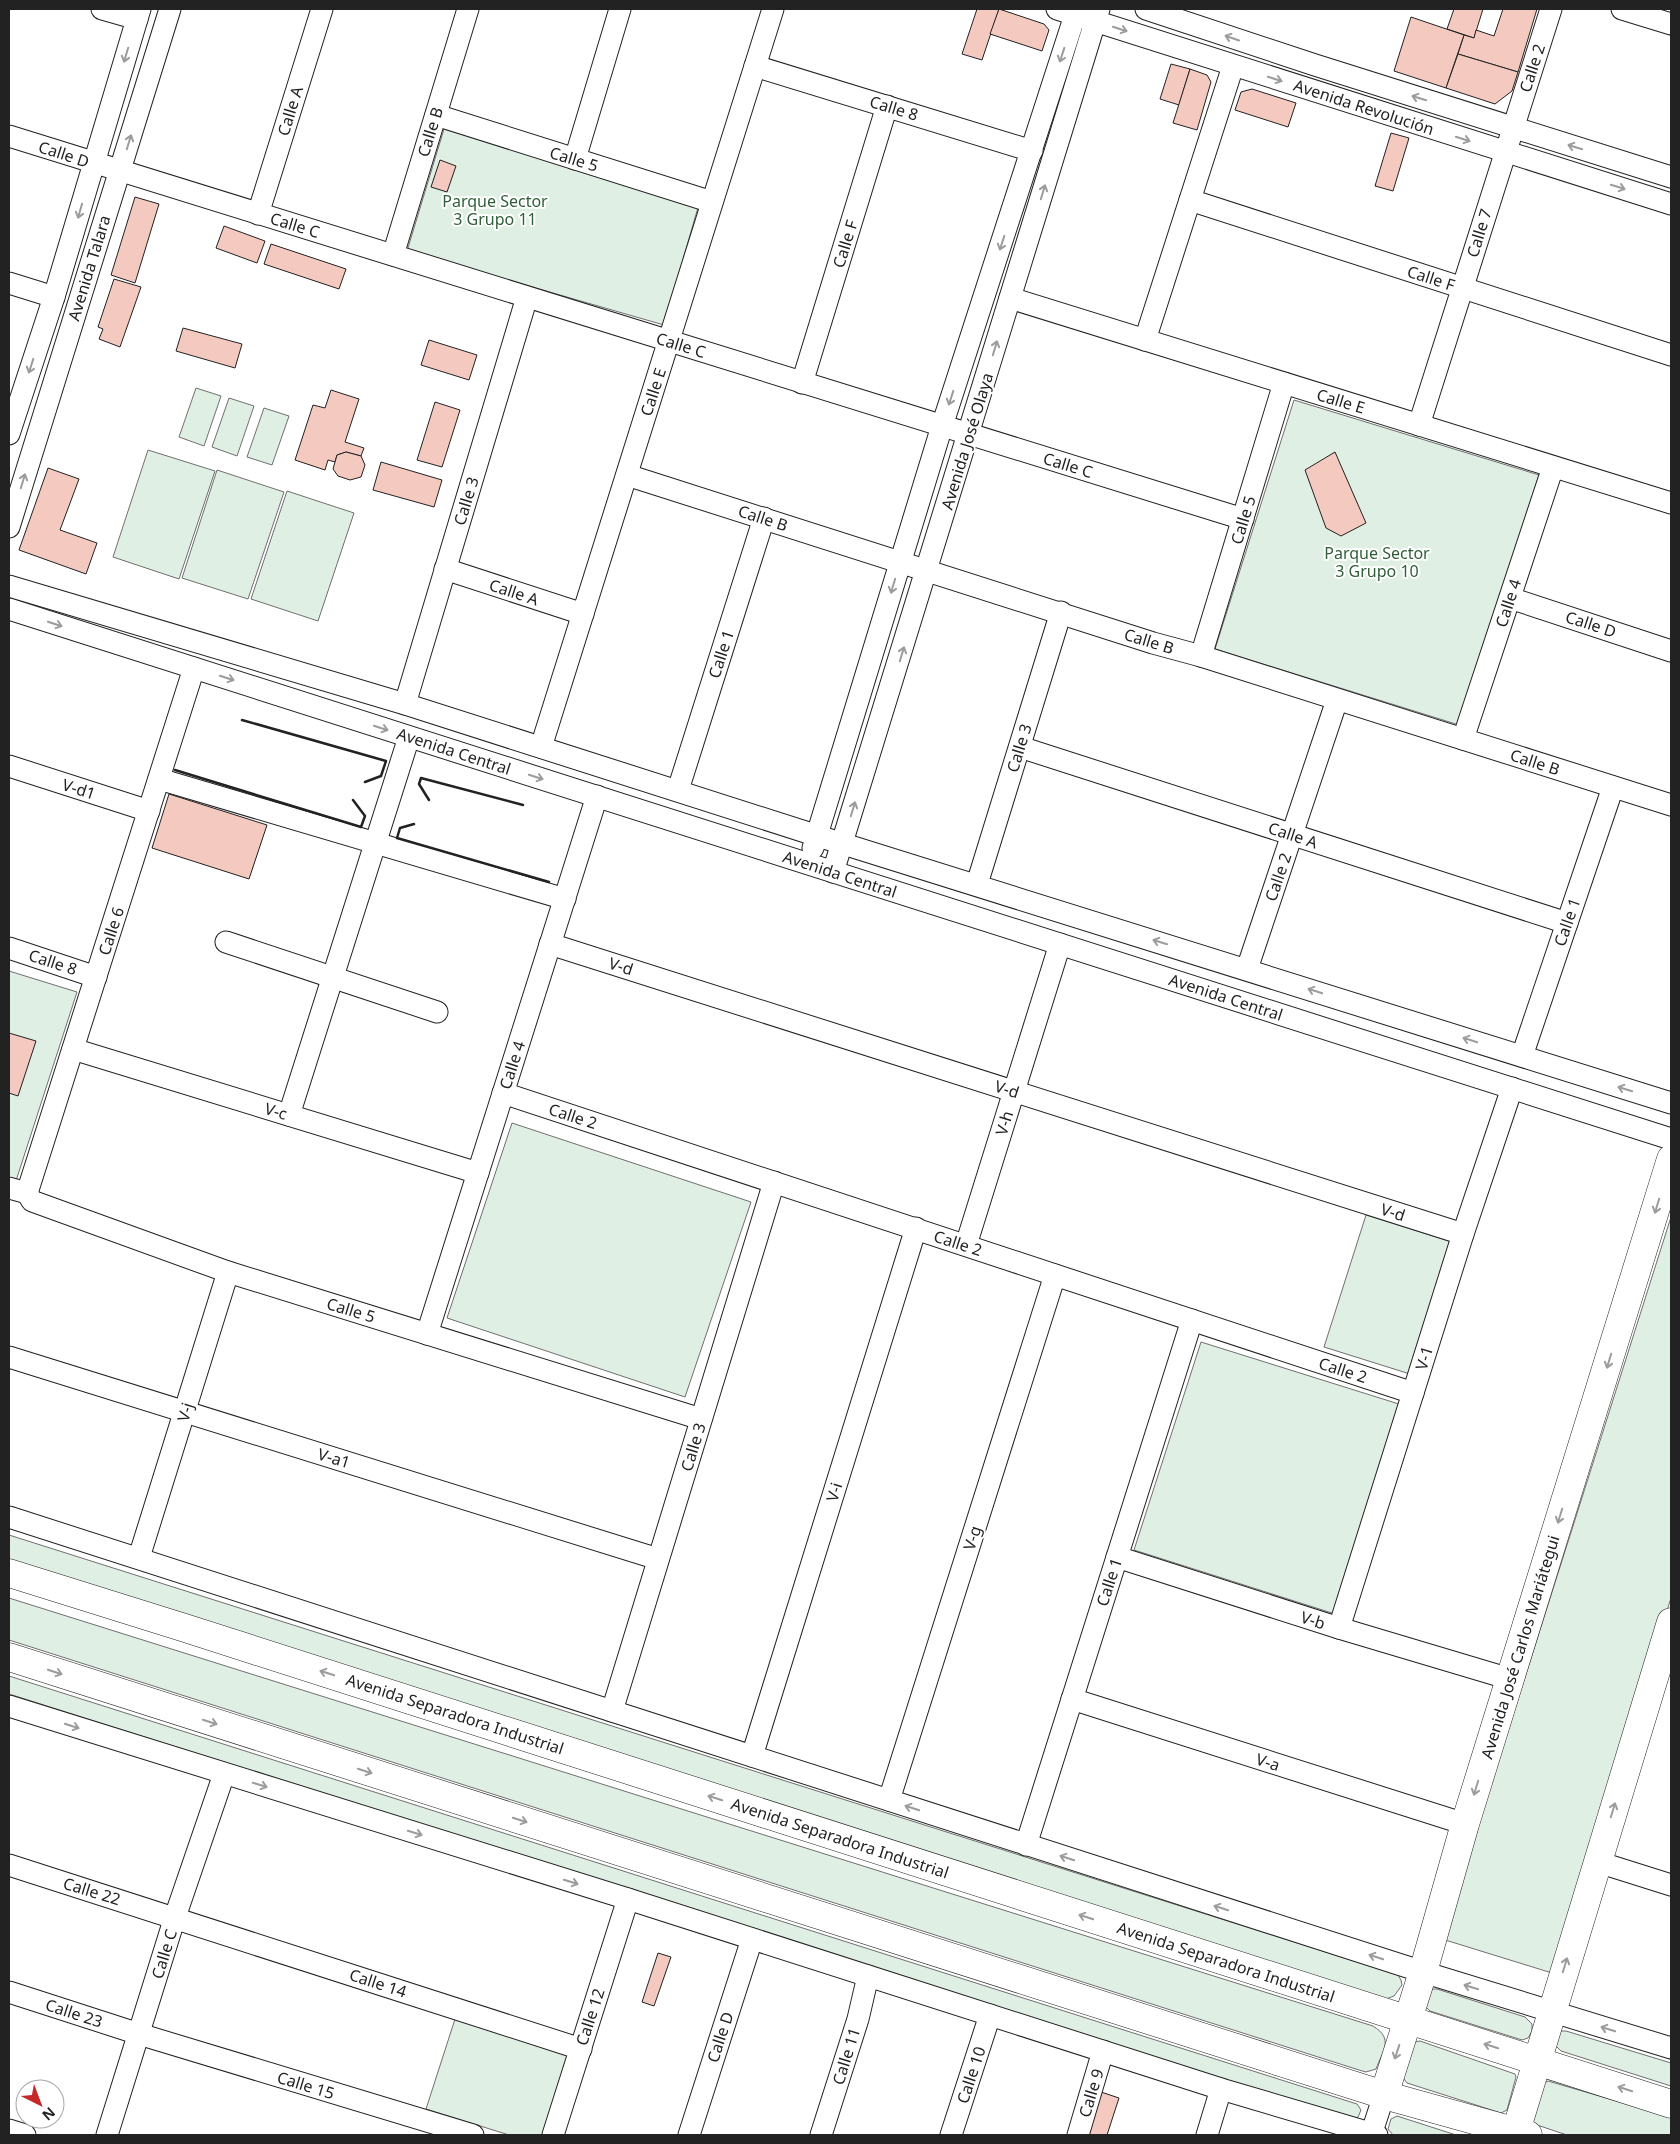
<svg xmlns="http://www.w3.org/2000/svg" width="1680" height="2144" font-family="'Noto Sans',sans-serif">
  <style>
    .green { fill: #e0efe3; stroke: #6f6f6f }
    .building { fill: #f3c9c0; stroke: #222 }
    .lines { fill: none; stroke-linecap: round; stroke-linejoin: round }
    .minor-casing { stroke: #222; stroke-width: 23 }
    .major-casing { stroke: #222; stroke-width: 29 }
    .minor { stroke: #fff; stroke-width: 21 }
    .major { stroke: #fff; stroke-width: 28 }
    .wall { stroke: #222; stroke-width: 2.5 }
    .oneway { stroke: #9c9c9c }
    .labels { text-anchor: middle; dominant-baseline: central; stroke-width: 4; stroke-linejoin: round; paint-order: stroke }
    .street-label { font-size: 16px; fill: #222; stroke: #fff }
    .park-label { font-size: 16px; fill: #2f5e38; stroke: #fff }
  </style>
  <rect width="100%" height="100%" fill="#fff"/>
  <g class="green">
    <path d="M 444,129 L 699,204 L 664,325 L 407,251 Z"/>
    <path d="M 196,388 L 221,396 L 204,446 L 179,437 Z"/>
    <path d="M 229,398 L 254,406 L 237,456 L 212,447 Z"/>
    <path d="M 1294,400 L 1539,475 L 1459,725 L 1215,649 Z"/>
    <path d="M 264,408 L 289,416 L 272,465 L 247,457 Z"/>
    <path d="M 148,450 L 215,471 L 179,579 L 113,557 Z"/>
    <path d="M 217,470 L 284,492 L 248,599 L 182,578 Z"/>
    <path d="M 287,491 L 354,513 L 318,621 L 251,599 Z"/>
    <path d="M 9,971 L 77,992 L 14,1187 L 9,1185 Z"/>
    <path d="M 512,1123 L 751,1202 L 685,1397 L 447,1318 Z"/>
    <path d="M 1366,1215 L 1452,1242 L 1410,1374 L 1324,1347 Z"/>
    <path d="M 1671,1217 L 1671,1598 L 1552,1973 L 1442,1939 Z"/>
    <path d="M 1201,1342 L 1402,1405 L 1335,1614 L 1134,1550 Z"/>
    <path d="M 9,1535 L 1398,1975 L 1401,1980 L 1402,1985 L 1394,1996 L 1386,1999 L 9,1566 Z"/>
    <path d="M 9,1598 L 1373,2026 C 1394,2039 1383,2050 1376,2069 L 1366,2072 L 1359,2070 L 9,1640 Z"/>
    <path d="M 9,1676 L 1357,2104 L 1361,2110 L 1358,2117 L 1353,2120 L 9,1694 Z"/>
    <path d="M 1431,1989 L 1437,1989 L 1525,2017 L 1532,2024 L 1532,2031 L 1528,2038 L 1522,2040 L 1430,2011 L 1425,2006 Z"/>
    <path d="M 456,2016 L 570,2052 L 543,2135 L 509,2135 L 426,2109 Z"/>
    <path d="M 1561,2031 L 1566,2031 L 1671,2063 L 1671,2086 L 1561,2051 L 1555,2045 L 1558,2034 Z"/>
    <path d="M 1420,2041 L 1515,2074 L 1516,2077 L 1507,2110 L 1501,2113 L 1407,2083 L 1401,2075 L 1414,2042 Z"/>
    <path d="M 1548,2081 L 1671,2117 L 1671,2135 L 1567,2135 L 1534,2124 L 1530,2115 L 1544,2083 Z"/>
    <path d="M 1397,2116 L 1456,2135 L 1393,2135 L 1388,2129 L 1391,2119 Z"/>
  </g>
  <g class="building">
    <path d="M 977,9 L 999,9 L 982,60 L 962,54 Z"/>
    <path d="M 999,9 L 1044,24 L 1049,30 L 1042,51 L 990,34 Z"/>
    <path d="M 1454,9 L 1483,9 L 1474,38 L 1447,29 Z"/>
    <path d="M 1503,9 L 1537,9 L 1518,72 L 1458,54 L 1464,35 L 1474,38 L 1476,30 L 1494,36 Z"/>
    <path d="M 1411,17 L 1464,35 L 1446,88 L 1394,71 Z"/>
    <path d="M 1458,54 L 1518,72 L 1512,91 L 1495,104 L 1446,88 Z"/>
    <path d="M 1171,64 L 1190,69 L 1179,105 L 1160,99 Z"/>
    <path d="M 1190,69 L 1207,75 L 1211,82 L 1197,130 L 1173,123 Z"/>
    <path d="M 1252,89 L 1296,103 L 1288,127 L 1235,110 L 1241,92 Z"/>
    <path d="M 1391,133 L 1409,138 L 1393,191 L 1375,186 Z"/>
    <path d="M 440,160 L 456,166 L 447,192 L 431,187 Z"/>
    <path d="M 135,197 L 159,204 L 135,283 L 111,275 Z"/>
    <path d="M 224,226 L 265,241 L 257,263 L 216,248 Z"/>
    <path d="M 271,244 L 346,269 L 339,289 L 264,264 Z"/>
    <path d="M 114,279 L 141,287 L 120,347 L 99,339 L 103,329 L 98,327 Z"/>
    <path d="M 183,328 L 242,344 L 235,368 L 176,351 Z"/>
    <path d="M 429,340 L 477,355 L 469,380 L 421,365 Z"/>
    <path d="M 331,390 L 359,399 L 345,442 L 364,448 L 361,456 L 346,452 L 337,455 L 335,462 L 328,460 L 325,470 L 295,460 L 313,405 L 325,408 Z"/>
    <path d="M 435,402 L 460,410 L 442,467 L 417,460 Z"/>
    <path d="M 346,452 L 361,456 L 365,465 L 361,477 L 350,480 L 338,476 L 333,469 L 337,455 Z"/>
    <path d="M 1335,452 L 1366,523 L 1341,536 L 1326,528 L 1305,470 Z"/>
    <path d="M 381,462 L 442,480 L 434,507 L 373,490 Z"/>
    <path d="M 48,468 L 79,479 L 60,530 L 97,543 L 86,574 L 19,550 Z"/>
    <path d="M 169,794 L 267,825 L 249,879 L 152,848 Z"/>
    <path d="M 9,1033 L 36,1041 L 18,1096 L 9,1093 Z"/>
    <path d="M 658,1953 L 671,1957 L 654,2006 L 642,2002 Z"/>
    <path d="M 1101,2092 L 1119,2098 L 1107,2135 L 1088,2135 Z"/>
  </g>
  <g class="lines">
    <g class="minor-casing">
      <g id="minor">
        <path d="M 102,9 L 137,19"/>
        <path d="M 1057,9 L 1671,204"/>
        <path d="M 1146,9 L 1315,65 L 1671,177"/>
        <path d="M 1622,9 L 1671,24"/>
        <path d="M 755,66 L 1032,151"/>
        <path d="M 436,115 L 712,202"/>
        <path d="M 9,136 L 1243,519"/>
        <path d="M 575,159 L 620,9"/>
        <path d="M 1190,200 L 1671,355"/>
        <path d="M 258,214 L 322,9"/>
        <path d="M 393,255 L 468,9"/>
        <path d="M 9,283 L 54,297"/>
        <path d="M 1010,298 L 1671,503"/>
        <path d="M 1145,340 L 1233,66"/>
        <path d="M 802,383 L 887,106"/>
        <path d="M 1419,425 L 1551,9"/>
        <path d="M 9,434 L 54,297 L 140,9"/>
        <path d="M 627,475 L 1153,643 L 1201,656 L 1671,805"/>
        <path d="M 9,527 L 170,9"/>
        <path d="M 445,569 L 583,614"/>
        <path d="M 9,586 L 405,704 L 818,836 L 1671,1103"/>
        <path d="M 1510,598 L 1671,651"/>
        <path d="M 9,609 L 1671,1139"/>
        <path d="M 1201,656 L 1284,383"/>
        <path d="M 405,704 L 527,297"/>
        <path d="M 1463,739 L 1553,467"/>
        <path d="M 541,747 L 773,9"/>
        <path d="M 1020,747 L 1567,923"/>
        <path d="M 9,766 L 149,811"/>
        <path d="M 159,779 L 565,899"/>
        <path d="M 678,790 L 764,518"/>
        <path d="M 813,848 L 942,426 L 1077,9"/>
        <path d="M 833,872 L 1099,9"/>
        <path d="M 977,884 L 1061,612"/>
        <path d="M 226,942 L 437,1012"/>
        <path d="M 550,944 L 1463,1234"/>
        <path d="M 9,948 L 96,977"/>
        <path d="M 1247,969 L 1337,700"/>
        <path d="M 73,1049 L 478,1173"/>
        <path d="M 1522,1056 L 1613,787"/>
        <path d="M 503,1093 L 1413,1393"/>
        <path d="M 289,1115 L 409,737"/>
        <path d="M 9,1188 L 27,1193 L 32,1201 L 228,1272 L 701,1419"/>
        <path d="M 27,1193 L 194,668"/>
        <path d="M 966,1245 L 1060,944"/>
        <path d="M 427,1334 L 597,796"/>
        <path d="M 9,1357 L 658,1559"/>
        <path d="M 9,1517 L 1423,1972 L 1671,2048"/>
        <path d="M 141,1551 L 228,1272"/>
        <path d="M 1117,1557 L 1339,1628 L 1510,1679"/>
        <path d="M 1339,1628 L 1463,1234 L 1512,1088"/>
        <path d="M 1072,1699 L 1465,1824"/>
        <path d="M 9,1706 L 628,1899 L 1221,2089 L 1377,2135"/>
        <path d="M 612,1711 L 774,1182"/>
        <path d="M 752,1756 L 916,1228"/>
        <path d="M 889,1800 L 1055,1275"/>
        <path d="M 1026,1845 L 1192,1320"/>
        <path d="M 1598,1862 L 1671,1885"/>
        <path d="M 9,1865 L 581,2049"/>
        <path d="M 9,1992 L 139,2034 L 473,2135"/>
        <path d="M 9,2130 L 25,2135"/>
        <path d="M 107,2135 L 175,1917 L 224,1774"/>
        <path d="M 553,2135 L 628,1899"/>
        <path d="M 689,2135 L 752,1939"/>
        <path d="M 821,2135 L 858,2019 L 868,1976"/>
        <path d="M 951,2135 L 990,2015"/>
        <path d="M 1078,2135 L 1103,2051"/>
        <path d="M 1207,2135 L 1221,2089"/>
        <path d="M 1371,2135 L 1384,2095"/>
      </g>
    </g>
    <g class="major-casing">
      <g id="major">
        <path d="M 9,1573 L 185,1628 L 1671,2104"/>
        <path d="M 9,1657 L 1384,2095 L 1528,2135"/>
        <path d="M 1384,2095 L 1423,1972 L 1465,1824 L 1671,1159"/>
        <path d="M 1516,2131 L 1671,1622"/>
      </g>
    </g>
    <use href="#minor" class="minor"/>
    <use href="#major" class="major"/>
    <g class="wall">
      <path d="M 242,720 L 386,761 L 381,776 L 365,782"/>
      <path d="M 175,770 L 361,827 L 365,816 L 353,800"/>
      <path d="M 429,800 L 419,784 L 421,778 L 523,805"/>
      <path d="M 414,824 L 400,828 L 397,838 L 549,882"/>
    </g>
  </g>
  <defs><path id="oneway-shaft" d="M-6 0H5M1.5-3L5.5 0L1.5 3" fill="none" stroke-width="1.6" stroke-linecap="round" stroke-linejoin="round" transform="scale(1.25)"/></defs>
  <g class="oneway">
    <use href="#oneway-shaft" transform="translate(1120 29) rotate(18)"/>
    <use href="#oneway-shaft" transform="translate(1232 38) rotate(-161)"/>
    <use href="#oneway-shaft" transform="translate(126 55) rotate(107)"/>
    <use href="#oneway-shaft" transform="translate(1062 55) rotate(108)"/>
    <use href="#oneway-shaft" transform="translate(1275 79) rotate(18)"/>
    <use href="#oneway-shaft" transform="translate(1419 98) rotate(-163)"/>
    <use href="#oneway-shaft" transform="translate(1463 139) rotate(18)"/>
    <use href="#oneway-shaft" transform="translate(129 142) rotate(-73)"/>
    <use href="#oneway-shaft" transform="translate(1575 147) rotate(-163)"/>
    <use href="#oneway-shaft" transform="translate(1618 187) rotate(17)"/>
    <use href="#oneway-shaft" transform="translate(1043 192) rotate(-73)"/>
    <use href="#oneway-shaft" transform="translate(80 211) rotate(106)"/>
    <use href="#oneway-shaft" transform="translate(1002 243) rotate(108)"/>
    <use href="#oneway-shaft" transform="translate(995 348) rotate(-73)"/>
    <use href="#oneway-shaft" transform="translate(31 366) rotate(108)"/>
    <use href="#oneway-shaft" transform="translate(951 398) rotate(108)"/>
    <use href="#oneway-shaft" transform="translate(23 481) rotate(-73)"/>
    <use href="#oneway-shaft" transform="translate(893 586) rotate(107)"/>
    <use href="#oneway-shaft" transform="translate(55 624) rotate(18)"/>
    <use href="#oneway-shaft" transform="translate(902 654) rotate(-73)"/>
    <use href="#oneway-shaft" transform="translate(227 678) rotate(18)"/>
    <use href="#oneway-shaft" transform="translate(381 728) rotate(18)"/>
    <use href="#oneway-shaft" transform="translate(536 777) rotate(18)"/>
    <use href="#oneway-shaft" transform="translate(853 809) rotate(-73)"/>
    <use href="#oneway-shaft" transform="translate(1160 942) rotate(-163)"/>
    <use href="#oneway-shaft" transform="translate(1315 991) rotate(-162)"/>
    <use href="#oneway-shaft" transform="translate(1470 1040) rotate(-162)"/>
    <use href="#oneway-shaft" transform="translate(1625 1089) rotate(-163)"/>
    <use href="#oneway-shaft" transform="translate(1657 1206) rotate(107)"/>
    <use href="#oneway-shaft" transform="translate(1609 1361) rotate(107)"/>
    <use href="#oneway-shaft" transform="translate(1560 1516) rotate(107)"/>
    <use href="#oneway-shaft" transform="translate(55 1672) rotate(18)"/>
    <use href="#oneway-shaft" transform="translate(327 1673) rotate(-162)"/>
    <use href="#oneway-shaft" transform="translate(210 1722) rotate(18)"/>
    <use href="#oneway-shaft" transform="translate(72 1726) rotate(18)"/>
    <use href="#oneway-shaft" transform="translate(365 1771) rotate(18)"/>
    <use href="#oneway-shaft" transform="translate(260 1785) rotate(17)"/>
    <use href="#oneway-shaft" transform="translate(1476 1788) rotate(107)"/>
    <use href="#oneway-shaft" transform="translate(715 1798) rotate(-162)"/>
    <use href="#oneway-shaft" transform="translate(912 1808) rotate(-162)"/>
    <use href="#oneway-shaft" transform="translate(1613 1810) rotate(-73)"/>
    <use href="#oneway-shaft" transform="translate(520 1820) rotate(18)"/>
    <use href="#oneway-shaft" transform="translate(415 1833) rotate(17)"/>
    <use href="#oneway-shaft" transform="translate(1067 1858) rotate(-162)"/>
    <use href="#oneway-shaft" transform="translate(571 1882) rotate(17)"/>
    <use href="#oneway-shaft" transform="translate(1221 1908) rotate(-162)"/>
    <use href="#oneway-shaft" transform="translate(1086 1917) rotate(-162)"/>
    <use href="#oneway-shaft" transform="translate(1376 1957) rotate(-162)"/>
    <use href="#oneway-shaft" transform="translate(1565 1965) rotate(-73)"/>
    <use href="#oneway-shaft" transform="translate(1471 1987) rotate(-163)"/>
    <use href="#oneway-shaft" transform="translate(1608 2029) rotate(-163)"/>
    <use href="#oneway-shaft" transform="translate(1491 2046) rotate(-162)"/>
    <use href="#oneway-shaft" transform="translate(1397 2052) rotate(108)"/>
    <use href="#oneway-shaft" transform="translate(1625 2089) rotate(-162)"/>
  </g>
  <g class="labels">
    <g class="street-label">
      <text transform="translate(1532 68) rotate(-72)">Calle 2</text>
      <text transform="translate(1364 107) rotate(18)">Avenida Revolución</text>
      <text transform="translate(894 108) rotate(17)">Calle 8</text>
      <text transform="translate(290 111) rotate(-73)">Calle A</text>
      <text transform="translate(430 132) rotate(-73)">Calle B</text>
      <text transform="translate(64 154) rotate(18)">Calle D</text>
      <text transform="translate(574 159) rotate(17)">Calle 5</text>
      <text transform="translate(295 225) rotate(17)">Calle C</text>
      <text transform="translate(1479 233) rotate(-73)">Calle 7</text>
      <text transform="translate(845 244) rotate(-73)">Calle F</text>
      <text transform="translate(89 268) rotate(-73)">Avenida Talara</text>
      <text transform="translate(1431 278) rotate(18)">Calle F</text>
      <text transform="translate(681 345) rotate(17)">Calle C</text>
      <text transform="translate(653 392) rotate(-72)">Calle E</text>
      <text transform="translate(1341 401) rotate(17)">Calle E</text>
      <text transform="translate(967 441) rotate(-73)">Avenida José Olaya</text>
      <text transform="translate(1068 465) rotate(17)">Calle C</text>
      <text transform="translate(466 501) rotate(-73)">Calle 3</text>
      <text transform="translate(763 518) rotate(18)">Calle B</text>
      <text transform="translate(1243 520) rotate(-73)">Calle 5</text>
      <text transform="translate(514 592) rotate(18)">Calle A</text>
      <text transform="translate(1508 603) rotate(-72)">Calle 4</text>
      <text transform="translate(1591 624) rotate(18)">Calle D</text>
      <text transform="translate(1149 641) rotate(17)">Calle B</text>
      <text transform="translate(721 654) rotate(-72)">Calle 1</text>
      <text transform="translate(1019 748) rotate(-73)">Calle 3</text>
      <text transform="translate(454 751) rotate(18)">Avenida Central</text>
      <text transform="translate(1535 762) rotate(18)">Calle B</text>
      <text transform="translate(79 789) rotate(18)">V-d1</text>
      <text transform="translate(1293 835) rotate(18)">Calle A</text>
      <text transform="translate(840 874) rotate(18)">Avenida Central</text>
      <text transform="translate(1278 877) rotate(-71)">Calle 2</text>
      <text transform="translate(1567 922) rotate(-71)">Calle 1</text>
      <text transform="translate(111 931) rotate(-72)">Calle 6</text>
      <text transform="translate(53 962) rotate(18)">Calle 8</text>
      <text transform="translate(621 966) rotate(18)">V-d</text>
      <text transform="translate(1226 997) rotate(18)">Avenida Central</text>
      <text transform="translate(512 1065) rotate(-72)">Calle 4</text>
      <text transform="translate(1007 1089) rotate(18)">V-d</text>
      <text transform="translate(276 1111) rotate(17)">V-c</text>
      <text transform="translate(573 1116) rotate(18)">Calle 2</text>
      <text transform="translate(1004 1123) rotate(-73)">V-h</text>
      <text transform="translate(1393 1212) rotate(18)">V-d</text>
      <text transform="translate(958 1243) rotate(18)">Calle 2</text>
      <text transform="translate(351 1310) rotate(17)">Calle 5</text>
      <text transform="translate(1424 1358) rotate(-73)">V-1</text>
      <text transform="translate(1343 1370) rotate(18)">Calle 2</text>
      <text transform="translate(185 1412) rotate(-73)">V-j</text>
      <text transform="translate(693 1447) rotate(-73)">Calle 3</text>
      <text transform="translate(334 1458) rotate(17)">V-a1</text>
      <text transform="translate(834 1492) rotate(-73)">V-i</text>
      <text transform="translate(972 1538) rotate(-72)">V-g</text>
      <text transform="translate(1109 1582) rotate(-72)">Calle 1</text>
      <text transform="translate(1313 1620) rotate(18)">V-b</text>
      <text transform="translate(1520 1647) rotate(-73)">Avenida José Carlos Mariátegui</text>
      <text transform="translate(455 1714) rotate(18)">Avenida Separadora Industrial</text>
      <text transform="translate(1268 1762) rotate(18)">V-a</text>
      <text transform="translate(840 1838) rotate(18)">Avenida Separadora Industrial</text>
      <text transform="translate(92 1891) rotate(17)">Calle 22</text>
      <text transform="translate(164 1954) rotate(-73)">Calle C</text>
      <text transform="translate(1226 1962) rotate(18)">Avenida Separadora Industrial</text>
      <text transform="translate(378 1983) rotate(18)">Calle 14</text>
      <text transform="translate(74 2013) rotate(18)">Calle 23</text>
      <text transform="translate(590 2017) rotate(-72)">Calle 12</text>
      <text transform="translate(720 2037) rotate(-72)">Calle D</text>
      <text transform="translate(846 2056) rotate(-73)">Calle 11</text>
      <text transform="translate(971 2075) rotate(-72)">Calle 10</text>
      <text transform="translate(306 2085) rotate(17)">Calle 15</text>
      <text transform="translate(1091 2093) rotate(-73)">Calle 9</text>
    </g>
    <g class="park-label">
      <text x="495" y="201">Parque Sector<tspan x="495" dy="18">3 Grupo 11</tspan></text>
      <text x="1377" y="553">Parque Sector<tspan x="1377" dy="18">3 Grupo 10</tspan></text>
    </g>
  </g>
  <rect width="1680" height="2144" fill="none" stroke="#222222" stroke-width="20"/>
  <g transform="translate(40 2104) rotate(138)"><circle r="24" fill="#ffffff" stroke="#a7a7a7"/>
  <path d="M0-4L9 19L0 12L-9 19Z" fill="#c62828"/>
  <text y="-8" font-size="14" font-weight="bold" text-anchor="middle" fill="#222222">N</text>
  </g>
</svg>
